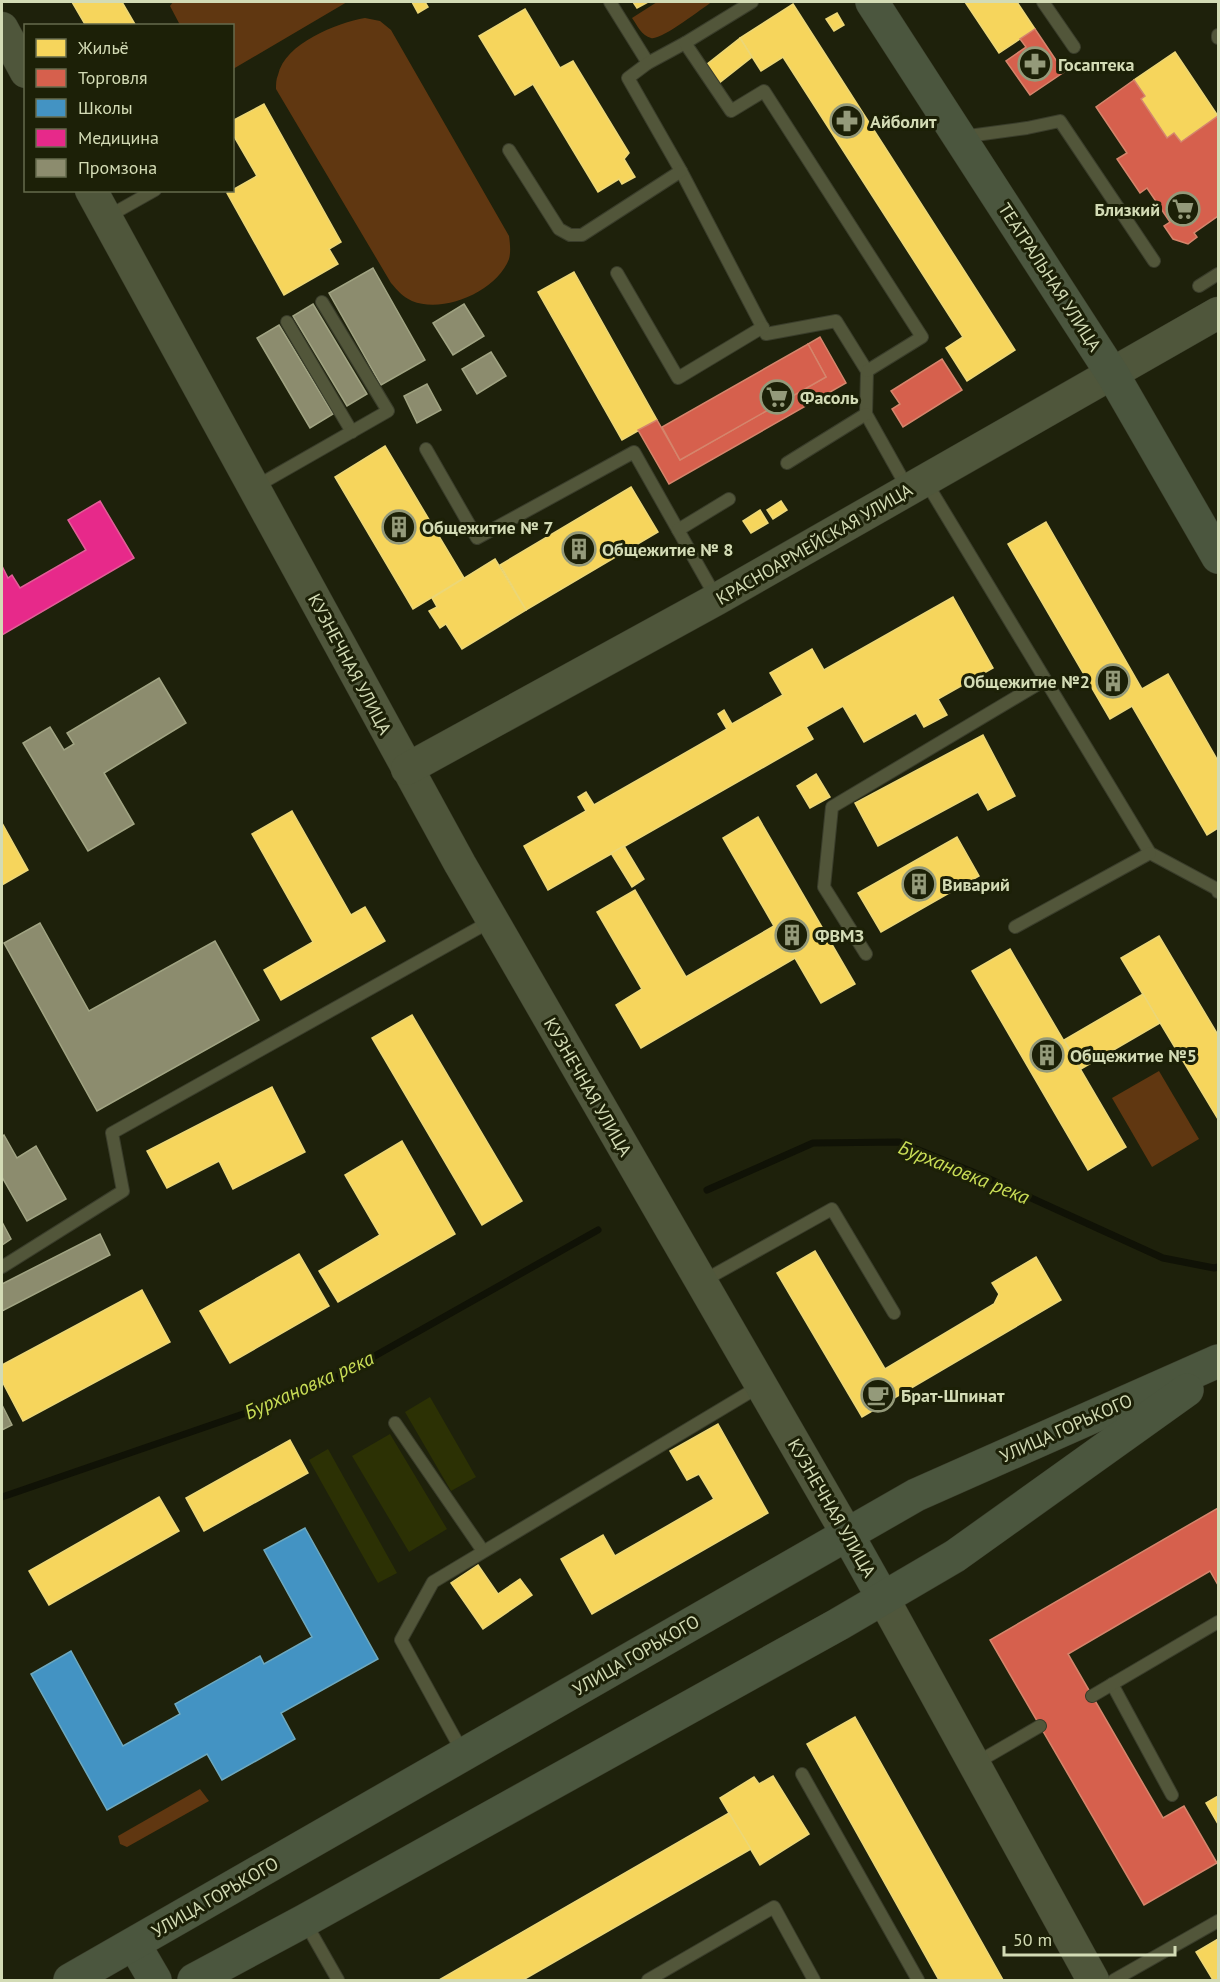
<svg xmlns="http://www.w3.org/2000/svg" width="1220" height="1982" font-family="'PT Sans',sans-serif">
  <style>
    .built { fill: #2c3104 }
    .green { fill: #603711 }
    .homes { fill: #f6d55c; stroke: #ecd777; stroke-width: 1.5 }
    .shops { fill: #d6604d; stroke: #d5856c; stroke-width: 1.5 }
    .schools { fill: #4393c3; stroke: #6ea9bf; stroke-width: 1.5 }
    .health { fill: #e7298a; stroke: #e15e97; stroke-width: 1.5 }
    .industry { fill: #8c8c6e; stroke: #a1a483; stroke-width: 1.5 }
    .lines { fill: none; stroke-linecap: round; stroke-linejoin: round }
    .stream { stroke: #101206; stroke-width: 7 }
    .lane-casing { stroke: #3a3d2b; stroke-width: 14 }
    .secondary-casing { stroke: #3a3d2b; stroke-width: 33 }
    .primary-casing { stroke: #3a3d2b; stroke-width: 34 }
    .lane { stroke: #52563a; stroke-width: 12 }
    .secondary { stroke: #4f563b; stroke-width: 32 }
    .primary { stroke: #4b563e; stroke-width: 33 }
    .labels { text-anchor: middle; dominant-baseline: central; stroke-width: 6; stroke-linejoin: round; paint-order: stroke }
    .poi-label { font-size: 18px; font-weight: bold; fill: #d3dbb5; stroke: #1c2007; text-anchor: start }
    .street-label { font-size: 18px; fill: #d3dbb5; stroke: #1c2007 }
    .water-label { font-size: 20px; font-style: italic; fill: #c9dd56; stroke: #1c2007 }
  </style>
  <rect width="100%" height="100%" fill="#1e210b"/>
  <g class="built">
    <path d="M 430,1397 L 476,1477 L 451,1491 L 405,1412 Z"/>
    <path d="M 390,1434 L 447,1529 L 409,1552 L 352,1456 Z"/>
    <path d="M 328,1449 L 397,1573 L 378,1583 L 309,1460 Z"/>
  </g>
  <g class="green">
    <path d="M 173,2 L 347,2 L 233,69 L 232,26 L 180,25 L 170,6 Z"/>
    <path d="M 657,2 L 712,2 C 702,8 661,41 651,38 C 642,36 637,25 632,18 Z"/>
    <path d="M 365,18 L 380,21 L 391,30 L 509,236 C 510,243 511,252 509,259 C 497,291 444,314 412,301 C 403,297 397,290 391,283 L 276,89 C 276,84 276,79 278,75 C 285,43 337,23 365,18 Z"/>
    <path d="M 1159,1071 L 1199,1139 L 1152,1167 L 1112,1098 Z"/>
    <path d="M 200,1789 L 209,1801 L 127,1847 L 120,1844 L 118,1836 Z"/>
  </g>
  <g class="homes">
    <path d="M 72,2 L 122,2 L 136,26 L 86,26 Z"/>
    <path d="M 412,2 L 425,2 L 428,7 L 418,13 Z"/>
    <path d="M 633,2 L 648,2 L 637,8 Z"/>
    <path d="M 965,2 L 1017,2 L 1035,29 L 999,53 Z"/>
    <path d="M 793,4 L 1015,350 L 967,381 L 946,348 L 963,337 L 783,57 L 761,71 L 740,38 Z"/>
    <path d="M 525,9 L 560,68 L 573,61 L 629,153 L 624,159 L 635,177 L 622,184 L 619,179 L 598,192 L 533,84 L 515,95 L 479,36 Z"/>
    <path d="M 837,13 L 844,25 L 834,31 L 826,19 Z"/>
    <path d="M 740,38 L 752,57 L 718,84 L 706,65 Z"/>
    <path d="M 1175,52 L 1218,116 L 1181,142 L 1174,133 L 1167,138 L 1141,99 L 1145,96 L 1134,80 Z"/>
    <path d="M 264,104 L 341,242 L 329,249 L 338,264 L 284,295 L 227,193 L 257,176 L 232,133 L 232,121 Z"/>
    <path d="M 574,272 L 657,420 L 622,440 L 538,292 Z"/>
    <path d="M 385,446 L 464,578 L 413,609 L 335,477 Z"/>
    <path d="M 631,487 L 658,532 L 526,610 L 500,565 Z"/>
    <path d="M 781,501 L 787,510 L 773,519 L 767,510 Z"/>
    <path d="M 760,510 L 768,523 L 751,533 L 743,521 Z"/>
    <path d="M 1046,522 L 1142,689 L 1168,674 L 1218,761 L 1218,828 L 1207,835 L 1132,706 L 1110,719 L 1008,544 Z"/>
    <path d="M 495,559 L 526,610 L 462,649 L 446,624 L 440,628 L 429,611 L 437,607 L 432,598 Z"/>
    <path d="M 953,597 L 993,668 L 938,699 L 947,715 L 924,727 L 916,713 L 864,742 L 843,706 L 806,727 L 813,739 L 548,890 L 524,846 L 586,811 L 578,797 L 586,792 L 594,805 L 727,729 L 718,714 L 724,710 L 732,724 L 783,695 L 770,673 L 812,649 L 824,670 Z"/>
    <path d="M 983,735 L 1015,796 L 988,810 L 978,792 L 878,846 L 855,803 Z"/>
    <path d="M 816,774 L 830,797 L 810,808 L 797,786 Z"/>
    <path d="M 292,811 L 351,915 L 365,907 L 385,941 L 281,1000 L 264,970 L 313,942 L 252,834 Z"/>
    <path d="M 758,817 L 855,984 L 821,1003 L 795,958 L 641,1048 L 616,1005 L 642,989 L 597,912 L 635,890 L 686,977 L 774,926 L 723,838 Z"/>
    <path d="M 2,823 L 28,870 L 2,885 Z"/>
    <path d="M 957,837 L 979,876 L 881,932 L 858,893 Z"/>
    <path d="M 624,846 L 644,879 L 632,887 L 611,853 Z"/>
    <path d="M 1159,936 L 1218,1035 L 1218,1119 L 1121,958 Z"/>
    <path d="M 1010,949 L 1126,1147 L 1088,1170 L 972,971 Z"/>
    <path d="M 1143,994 L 1160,1023 L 1081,1069 L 1064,1040 Z"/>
    <path d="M 412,1015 L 522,1201 L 482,1225 L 372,1038 Z"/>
    <path d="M 272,1087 L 305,1152 L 233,1189 L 219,1161 L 167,1188 L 147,1151 Z"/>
    <path d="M 402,1141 L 455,1234 L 338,1302 L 319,1271 L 380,1235 L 345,1175 Z"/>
    <path d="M 815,1251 L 885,1369 L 994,1304 L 999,1294 L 992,1283 L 1036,1257 L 1061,1300 L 862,1417 L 777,1273 Z"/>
    <path d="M 299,1254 L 329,1306 L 230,1363 L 200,1311 Z"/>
    <path d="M 142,1290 L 170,1342 L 23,1421 L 2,1381 L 2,1365 Z"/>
    <path d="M 718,1424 L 768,1513 L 592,1614 L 561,1559 L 603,1535 L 615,1556 L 714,1499 L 699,1474 L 687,1480 L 670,1451 Z"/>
    <path d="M 290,1440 L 308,1473 L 204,1531 L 186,1498 Z"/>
    <path d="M 159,1497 L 179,1531 L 49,1605 L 29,1571 Z"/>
    <path d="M 478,1565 L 498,1594 L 520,1579 L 532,1595 L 483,1629 L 451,1583 Z"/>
    <path d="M 855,1717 L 1003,1980 L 939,1980 L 807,1744 Z"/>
    <path d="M 773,1776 L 809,1834 L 760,1865 L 720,1798 L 754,1777 L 759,1784 Z"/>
    <path d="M 1218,1796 L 1218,1824 L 1206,1803 Z"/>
    <path d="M 729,1813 L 751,1849 L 523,1980 L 439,1980 Z"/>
    <path d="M 1218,1939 L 1218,1980 L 1213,1980 L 1196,1952 Z"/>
  </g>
  <g class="shops">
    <path d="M 1035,29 L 1064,72 L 1030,95 L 1006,61 L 1026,47 L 1020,39 Z"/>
    <path d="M 1134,80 L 1145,96 L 1141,99 L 1167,138 L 1174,133 L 1181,142 L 1218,116 L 1218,216 L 1194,233 L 1197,237 L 1188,244 L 1173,239 L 1164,226 L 1170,222 L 1147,188 L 1140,193 L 1117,159 L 1127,153 L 1096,107 Z"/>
    <path d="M 820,337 L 846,383 L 669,484 L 638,430 L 657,420 L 680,460 L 826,377 L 808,344 Z"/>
    <path d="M 808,344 L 826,377 L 680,460 L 662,427 Z"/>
    <path d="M 942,359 L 962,390 L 903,427 L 892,409 L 900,404 L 891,391 Z"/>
    <path d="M 1218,1508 L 1218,1585 L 1210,1571 L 1068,1654 L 1163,1818 L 1184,1806 L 1217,1863 L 1144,1905 L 990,1640 Z"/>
  </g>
  <path class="schools" d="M 305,1528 L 378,1659 L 281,1713 L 295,1739 L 222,1780 L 207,1754 L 107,1810 L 31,1674 L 71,1651 L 123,1746 L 180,1714 L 175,1704 L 260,1656 L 264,1664 L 312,1637 L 264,1550 Z"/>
  <path class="health" d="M 100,501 L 134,558 L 2,635 L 2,566 L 8,578 L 12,575 L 20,588 L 86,550 L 68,520 Z"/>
  <g class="industry">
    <path d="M 373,268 L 425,360 L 381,385 L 329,293 Z"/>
    <path d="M 313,304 L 367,394 L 347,406 L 293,316 Z"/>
    <path d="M 464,304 L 484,336 L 453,355 L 433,323 Z"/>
    <path d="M 279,325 L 333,414 L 310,428 L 257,338 Z"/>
    <path d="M 491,352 L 506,376 L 477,394 L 462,369 Z"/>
    <path d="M 427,384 L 441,410 L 417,423 L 404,396 Z"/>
    <path d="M 159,678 L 186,723 L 104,773 L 134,824 L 88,851 L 23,743 L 50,727 L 64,750 L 74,744 L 67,733 Z"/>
    <path d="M 40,923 L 89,1011 L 215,941 L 259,1020 L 97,1111 L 4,943 Z"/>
    <path d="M 4,1135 L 17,1158 L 36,1146 L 66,1199 L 27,1221 L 2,1177 L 2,1137 Z"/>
    <path d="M 2,1222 L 11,1239 L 2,1245 Z"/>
    <path d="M 100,1234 L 110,1255 L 2,1311 L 2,1284 Z"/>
    <path d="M 2,1405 L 12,1425 L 2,1430 Z"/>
  </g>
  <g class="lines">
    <g class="stream">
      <path d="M 707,1190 L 813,1143 L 899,1142 L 985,1177 L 1163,1258 L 1214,1268 L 1218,1267"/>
      <path d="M 2,1497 L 249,1412 L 341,1375 L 598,1230"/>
    </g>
    <g class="lane-casing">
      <g id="lane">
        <path d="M 610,2 L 648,63"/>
        <path d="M 752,2 L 685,43 L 648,63 L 628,78 L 681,171 L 766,334 L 836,321 L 867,371 L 866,414 L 908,489"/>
        <path d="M 1043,2 L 1074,47"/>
        <path d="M 1218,35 L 1218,38"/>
        <path d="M 685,43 L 731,111 L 764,91 L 922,337 L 867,371"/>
        <path d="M 961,137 L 1027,128 L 1060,121 L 1154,261"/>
        <path d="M 509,150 L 559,229 L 570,235 L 582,235 L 681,171"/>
        <path d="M 107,217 L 155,190"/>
        <path d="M 617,273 L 678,378 L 763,327"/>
        <path d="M 1199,286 L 1218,274"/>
        <path d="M 287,322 L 352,432"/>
        <path d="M 426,449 L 477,538 L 634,452 L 717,599"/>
        <path d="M 787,463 L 866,414"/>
        <path d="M 926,482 L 1150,853 L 1217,889 L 1218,892"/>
        <path d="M 255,487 L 388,411 L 322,302"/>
        <path d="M 678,530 L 729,499"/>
        <path d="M 1015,927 L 1150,853"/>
        <path d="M 866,954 L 824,887 L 832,807 L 1045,680"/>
        <path d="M 2,1267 L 123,1191 L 112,1133 L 491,921"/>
        <path d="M 703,1281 L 832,1209 L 894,1313"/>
        <path d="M 395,1423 L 483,1551"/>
        <path d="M 1112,1684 L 1172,1795"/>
        <path d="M 1092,1696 L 1218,1622"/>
        <path d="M 463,1753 L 401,1640 L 433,1582 L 760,1386"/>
        <path d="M 976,1763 L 1040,1726"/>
        <path d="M 802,1774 L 918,1980"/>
        <path d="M 305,1922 L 338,1980"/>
        <path d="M 648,1980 L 774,1907 L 814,1980"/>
        <path d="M 1114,1980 L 1218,1921"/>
      </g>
    </g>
    <g class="secondary-casing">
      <g id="secondary">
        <path d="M 2,28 L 26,72"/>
        <path d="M 91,190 L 460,864 L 847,1534"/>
        <path d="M 407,769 L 717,599 L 1218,313"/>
        <path d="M 883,1598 L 1093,1980"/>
      </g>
    </g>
    <g class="primary-casing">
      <g id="primary">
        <path d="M 872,2 L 1113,375 L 1218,557"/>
        <path d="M 847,1534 L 883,1598"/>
        <path d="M 134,1944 L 155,1980"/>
        <path d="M 70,1980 L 916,1495 L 1218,1361"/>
        <path d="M 194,1980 L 304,1921 L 839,1624 L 955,1556 L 1187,1390"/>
      </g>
    </g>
    <use href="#lane" class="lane"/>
    <use href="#secondary" class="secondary"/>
    <use href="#primary" class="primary"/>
  </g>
  <defs>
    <g id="pharmacy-ring" transform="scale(1.725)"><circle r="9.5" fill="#1c2007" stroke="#949a7a" stroke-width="1.5"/><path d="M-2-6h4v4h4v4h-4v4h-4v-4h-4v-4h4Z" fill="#949a7a"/></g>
    <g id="supermarket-ring" transform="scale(1.725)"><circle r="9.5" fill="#1c2007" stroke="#949a7a" stroke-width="1.5"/><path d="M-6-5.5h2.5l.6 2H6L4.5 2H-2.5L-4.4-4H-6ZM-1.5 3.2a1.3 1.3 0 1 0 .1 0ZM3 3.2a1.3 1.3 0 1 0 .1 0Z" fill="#949a7a"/></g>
    <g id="building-ring" transform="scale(1.725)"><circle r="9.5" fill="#1c2007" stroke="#949a7a" stroke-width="1.5"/><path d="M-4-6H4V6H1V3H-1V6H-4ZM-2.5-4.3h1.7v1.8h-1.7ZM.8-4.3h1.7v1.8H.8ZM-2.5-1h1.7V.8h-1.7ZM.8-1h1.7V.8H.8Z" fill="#949a7a"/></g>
    <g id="cafe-ring" transform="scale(1.725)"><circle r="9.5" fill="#1c2007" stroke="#949a7a" stroke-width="1.5"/><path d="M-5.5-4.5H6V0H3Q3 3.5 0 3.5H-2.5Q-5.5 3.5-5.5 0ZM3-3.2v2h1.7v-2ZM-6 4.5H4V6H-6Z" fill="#949a7a"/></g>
  </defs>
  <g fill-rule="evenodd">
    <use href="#pharmacy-ring" x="1035" y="64"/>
    <use href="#pharmacy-ring" x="847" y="121"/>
    <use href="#supermarket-ring" x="1183" y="209"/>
    <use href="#supermarket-ring" x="777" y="397"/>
    <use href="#building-ring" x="399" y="527"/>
    <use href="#building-ring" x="579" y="549"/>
    <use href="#building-ring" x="1113" y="681"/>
    <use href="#building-ring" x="919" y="884"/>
    <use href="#building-ring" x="792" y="935"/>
    <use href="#building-ring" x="1047" y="1055"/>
    <use href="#cafe-ring" x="878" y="1395"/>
  </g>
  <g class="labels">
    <g class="poi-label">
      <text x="1058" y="64">Госаптека</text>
      <text x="870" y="121">Айболит</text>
      <text x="1160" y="209" text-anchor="end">Близкий</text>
      <text x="800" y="397">Фасоль</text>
      <text x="422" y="527">Общежитие № 7</text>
      <text x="602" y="549">Общежитие № 8</text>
      <text x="1090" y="681" text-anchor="end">Общежитие №2</text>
      <text x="942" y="884">Виварий</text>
      <text x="815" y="935">ФВМЗ</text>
      <text x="1070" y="1055">Общежитие №5</text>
      <text x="901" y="1395">Брат-Шпинат</text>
    </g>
    <g class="street-label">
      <text transform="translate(1050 277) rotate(57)">ТЕАТРАЛЬНАЯ УЛИЦА</text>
      <text transform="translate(814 544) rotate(-30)">КРАСНОАРМЕЙСКАЯ УЛИЦА</text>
      <text transform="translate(350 664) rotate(62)">КУЗНЕЧНАЯ УЛИЦА</text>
      <text transform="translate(588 1087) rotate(60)">КУЗНЕЧНАЯ УЛИЦА</text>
      <text transform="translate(1066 1428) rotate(-24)">УЛИЦА ГОРЬКОГО</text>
      <text transform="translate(832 1508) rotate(60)">КУЗНЕЧНАЯ УЛИЦА</text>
      <text transform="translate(636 1655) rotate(-30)">УЛИЦА ГОРЬКОГО</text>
      <text transform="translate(215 1897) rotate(-30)">УЛИЦА ГОРЬКОГО</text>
    </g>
    <g class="water-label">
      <text transform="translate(964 1172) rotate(22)">Бурхановка река</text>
      <text transform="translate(309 1385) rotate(-24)">Бурхановка река</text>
    </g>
  </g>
  <rect width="1220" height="1982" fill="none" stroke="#d3dbb5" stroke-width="6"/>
  <rect x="24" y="24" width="210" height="168" fill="#1c2007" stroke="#656b4d" stroke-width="1.5"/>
  <rect x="36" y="39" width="30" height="18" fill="#f6d55c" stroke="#656b4d" stroke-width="1.5"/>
  <text x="78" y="54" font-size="18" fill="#d3dbb5">Жильё</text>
  <rect x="36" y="69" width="30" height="18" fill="#d6604d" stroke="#656b4d" stroke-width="1.5"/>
  <text x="78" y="84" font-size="18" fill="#d3dbb5">Торговля</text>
  <rect x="36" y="99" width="30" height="18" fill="#4393c3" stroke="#656b4d" stroke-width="1.5"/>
  <text x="78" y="114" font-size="18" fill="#d3dbb5">Школы</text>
  <rect x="36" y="129" width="30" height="18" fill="#e7298a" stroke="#656b4d" stroke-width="1.5"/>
  <text x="78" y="144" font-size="18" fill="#d3dbb5">Медицина</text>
  <rect x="36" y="159" width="30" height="18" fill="#8c8c6e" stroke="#656b4d" stroke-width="1.5"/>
  <text x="78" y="174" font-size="18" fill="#d3dbb5">Промзона</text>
  <path d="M1004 1946v9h171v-9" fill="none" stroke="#d3dbb5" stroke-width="3"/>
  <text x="1013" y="1946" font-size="18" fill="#d3dbb5" stroke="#1c2007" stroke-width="4.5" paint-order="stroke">50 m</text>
</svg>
